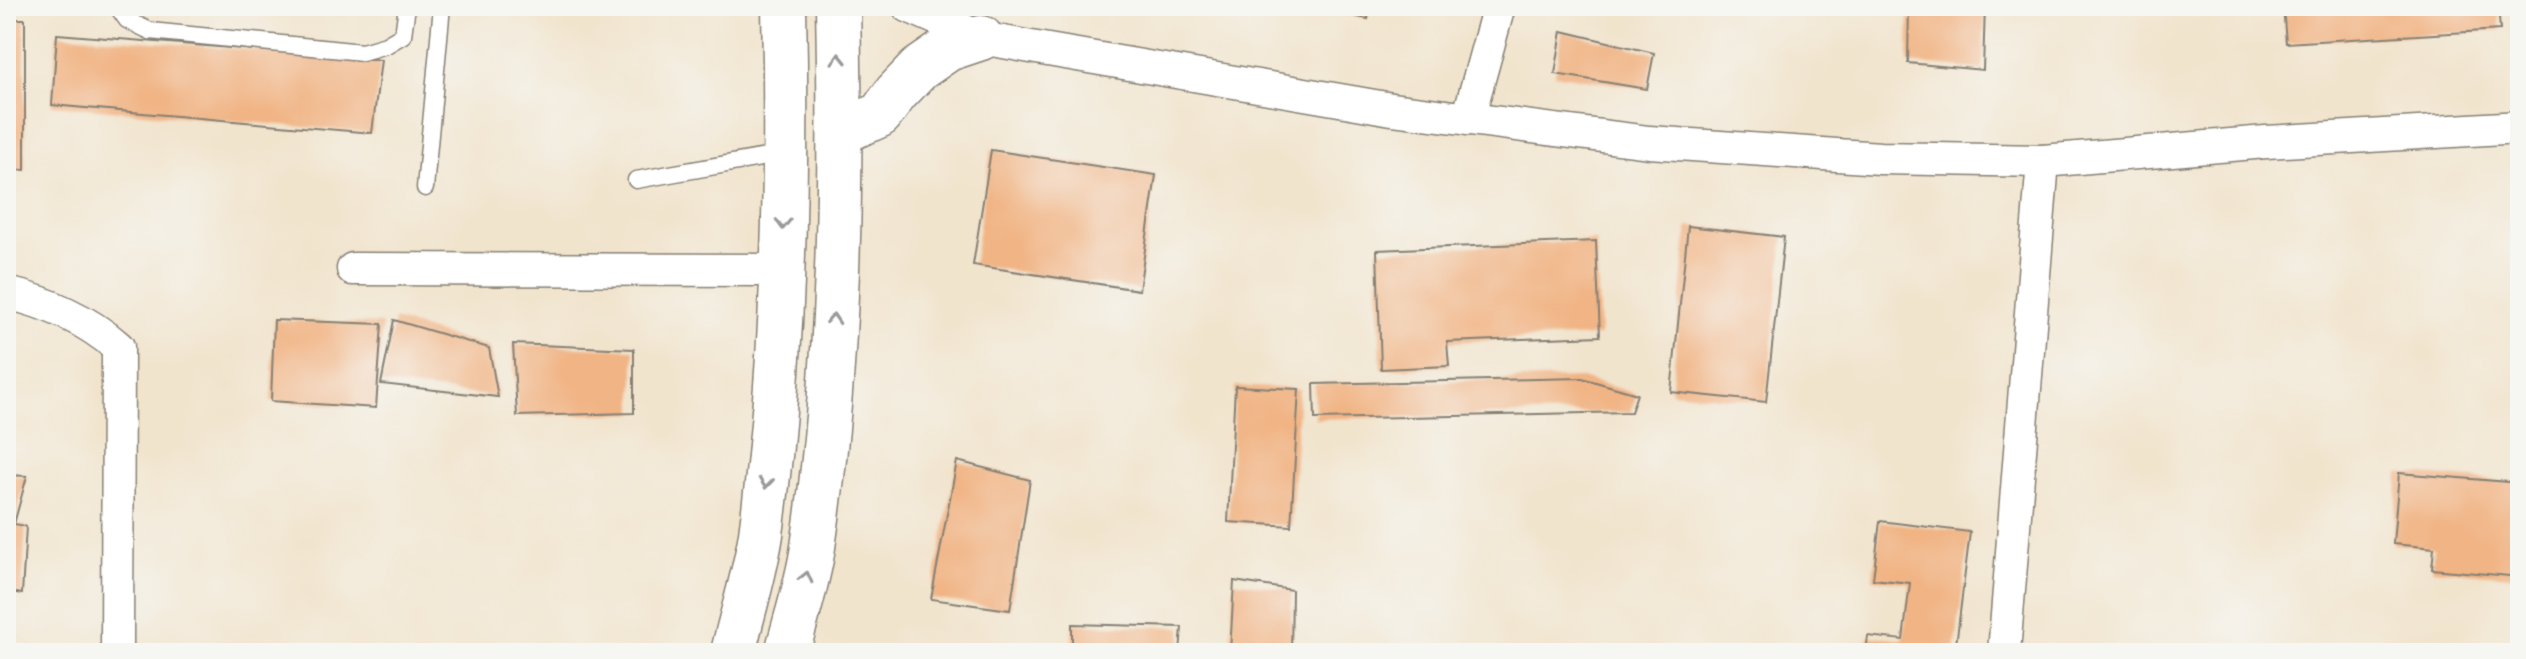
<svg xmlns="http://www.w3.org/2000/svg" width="2526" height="659" font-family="'Libre Bodoni',serif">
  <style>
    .building { fill: #f1b484 }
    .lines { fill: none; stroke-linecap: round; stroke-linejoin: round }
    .lane-casing { stroke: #868074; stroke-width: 19 }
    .street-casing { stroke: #868074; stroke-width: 35 }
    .primary-casing { stroke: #868074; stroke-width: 47 }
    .lane { stroke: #fff; stroke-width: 16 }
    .street { stroke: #fff; stroke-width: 32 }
    .primary { stroke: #fff; stroke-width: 44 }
    .oneway { stroke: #999 }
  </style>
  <rect width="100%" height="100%" fill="#f6f6f2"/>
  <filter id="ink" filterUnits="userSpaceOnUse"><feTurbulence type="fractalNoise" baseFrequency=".0125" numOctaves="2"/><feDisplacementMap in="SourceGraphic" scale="16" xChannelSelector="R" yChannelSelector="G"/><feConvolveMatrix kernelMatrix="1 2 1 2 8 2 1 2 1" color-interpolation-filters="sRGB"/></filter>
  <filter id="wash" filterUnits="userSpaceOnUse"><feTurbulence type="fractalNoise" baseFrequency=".006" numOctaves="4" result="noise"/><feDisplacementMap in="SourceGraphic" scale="32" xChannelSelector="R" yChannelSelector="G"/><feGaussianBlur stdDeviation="1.8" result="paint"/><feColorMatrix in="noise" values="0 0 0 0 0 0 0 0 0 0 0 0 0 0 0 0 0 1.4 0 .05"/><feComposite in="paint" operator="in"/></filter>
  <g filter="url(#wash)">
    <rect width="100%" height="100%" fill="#f1e4cd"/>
    <g id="blocks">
      <g class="building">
        <path d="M 1305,6 L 1370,6 L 1368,19 Z"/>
        <path d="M 1909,6 L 1985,6 L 1983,70 L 1908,63 Z"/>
        <path d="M 2283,6 L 2498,6 L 2500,30 L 2286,43 Z"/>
        <path d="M 6,19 L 25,19 L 25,170 L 6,169 Z"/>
        <path d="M 1562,31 L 1654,53 L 1647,89 L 1555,74 Z"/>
        <path d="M 57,34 L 381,60 L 372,133 L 52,105 Z"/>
        <path d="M 991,150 L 1156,175 L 1139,290 L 973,265 Z"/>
        <path d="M 1688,226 L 1784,237 L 1766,402 L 1671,392 Z"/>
        <path d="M 1596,241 L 1600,336 L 1447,342 L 1449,366 L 1381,369 L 1377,250 Z"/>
        <path d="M 274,320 L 382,324 L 376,408 L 271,401 Z"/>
        <path d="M 394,320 L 489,348 L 498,397 L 381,384 Z"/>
        <path d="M 513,344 L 634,349 L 634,413 L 517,416 Z"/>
        <path d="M 1582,378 L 1637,394 L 1631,412 L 1315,419 L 1314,384 Z"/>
        <path d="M 1235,386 L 1299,389 L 1291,526 L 1228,522 Z"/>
        <path d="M 957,461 L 1030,480 L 1010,610 L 931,599 Z"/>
        <path d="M 2399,473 L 2520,483 L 2520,577 L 2432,569 L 2434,548 L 2393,544 Z"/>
        <path d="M 6,475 L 27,476 L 14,524 L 26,526 L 22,594 L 6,591 Z"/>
        <path d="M 1880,521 L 1970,532 L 1955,653 L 1866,653 L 1868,636 L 1903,640 L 1910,583 L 1873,579 Z"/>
        <path d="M 1234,581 L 1292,590 L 1291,653 L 1230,653 Z"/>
        <path d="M 1072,624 L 1182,627 L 1180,653 L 1072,653 Z"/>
      </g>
    </g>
  </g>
  <g filter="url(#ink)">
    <use href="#blocks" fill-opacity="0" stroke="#868074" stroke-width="2"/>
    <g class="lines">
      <g class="lane-casing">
        <g id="lane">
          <path d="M 117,6 L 127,20 L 150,31 L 362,52 L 386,45 L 403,35 L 407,6"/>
          <path d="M 636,180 L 783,154"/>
          <path d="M 425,188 L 442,6"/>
        </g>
      </g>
      <g class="street-casing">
        <g id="street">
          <path d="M 908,6 L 981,38 L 1048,50 L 1392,109 L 1649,142 L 1880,158 L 2043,161 L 2266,142 L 2520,127"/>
          <path d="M 1468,119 L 1499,6"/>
          <path d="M 353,269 L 781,270"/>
          <path d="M 6,293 C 47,302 86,319 118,347 L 117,653"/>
          <path d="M 2004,653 L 2043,161"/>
        </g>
      </g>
      <g class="primary-casing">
        <g id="primary">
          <path d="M 841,132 L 880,115 L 896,93 L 919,69 L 948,49 L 981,38"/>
          <path d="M 733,653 C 742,614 755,574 761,534 C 784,360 788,182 784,6"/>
          <path d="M 787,653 C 796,618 808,582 813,547 C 839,368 842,186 838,6"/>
        </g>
      </g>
      <use href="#lane" class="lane"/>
      <use href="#street" class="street"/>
      <use href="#primary" class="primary"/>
    </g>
    <defs><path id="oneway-chevron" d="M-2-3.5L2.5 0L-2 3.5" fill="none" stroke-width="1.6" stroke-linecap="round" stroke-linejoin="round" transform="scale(2)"/></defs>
    <g class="oneway">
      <use href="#oneway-chevron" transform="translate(839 59) rotate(-91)"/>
      <use href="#oneway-chevron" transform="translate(783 224) rotate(92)"/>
      <use href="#oneway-chevron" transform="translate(833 319) rotate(-86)"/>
      <use href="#oneway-chevron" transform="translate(766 483) rotate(96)"/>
      <use href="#oneway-chevron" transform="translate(806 577) rotate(-76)"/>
    </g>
  </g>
  <rect width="2526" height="659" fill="none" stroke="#f6f6f2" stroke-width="32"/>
</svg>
